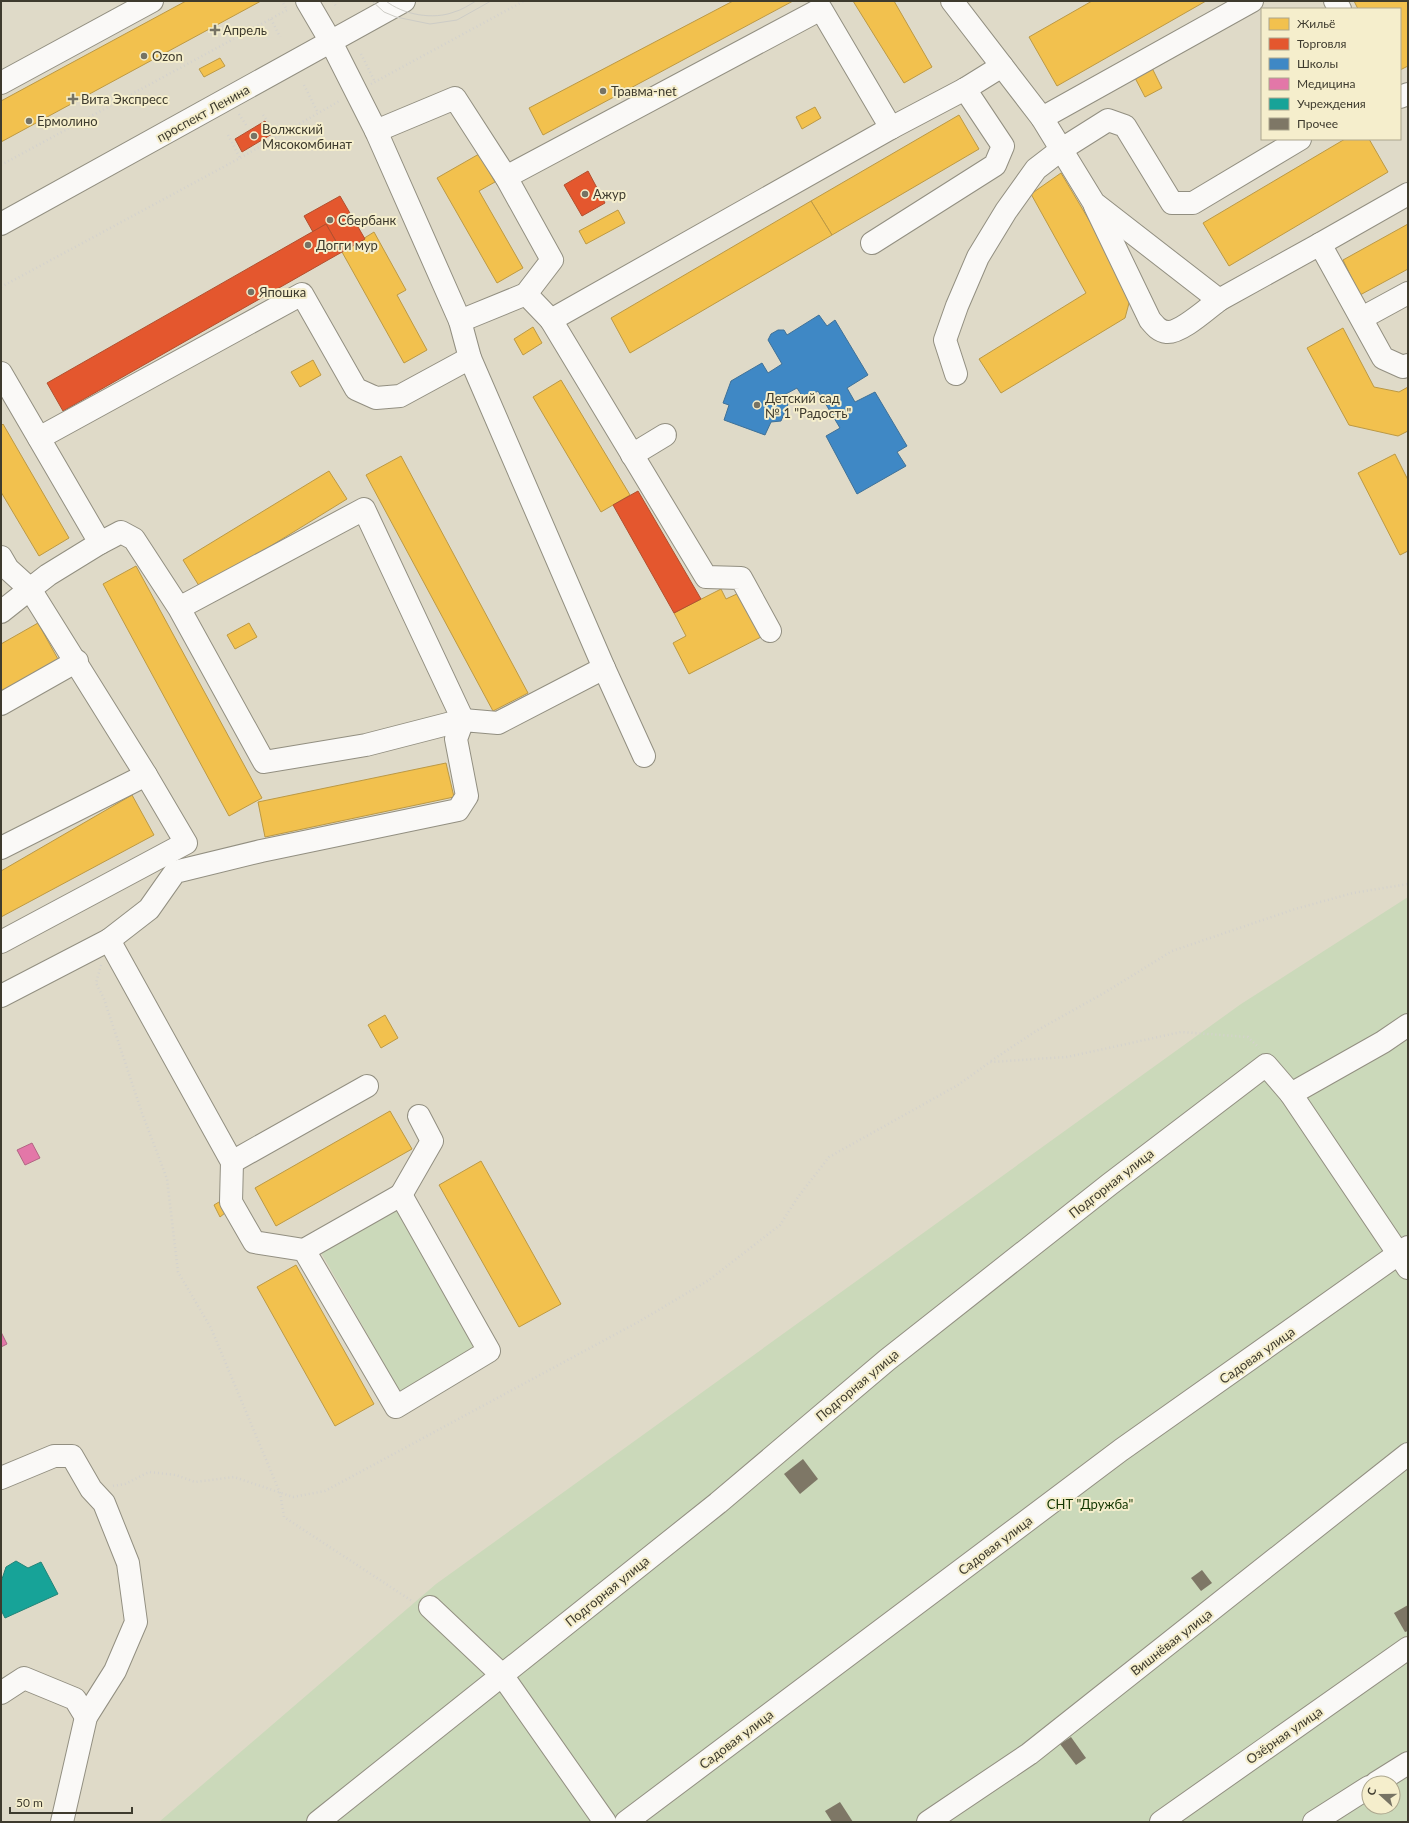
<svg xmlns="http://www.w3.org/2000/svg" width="1409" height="1823" font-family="Lato,sans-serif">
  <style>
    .green { fill: #cbd9ba; fill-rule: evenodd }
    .homes { fill: #f2c14e; stroke: #bc9944 }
    .shops { fill: #e4572e; stroke: #b24f2e }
    .schools { fill: #3f88c5; stroke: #3f7198 }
    .health { fill: #e377a8; stroke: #b26583 }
    .public { fill: #17a398; stroke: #238478 }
    .building { fill: #7e7766 }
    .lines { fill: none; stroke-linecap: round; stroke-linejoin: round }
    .minor-casing { stroke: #928f81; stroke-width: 24 }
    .major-casing { stroke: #928f81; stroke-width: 24 }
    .path { stroke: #d4d2cd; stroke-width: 2.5; stroke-dasharray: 1 3; stroke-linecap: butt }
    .minor { stroke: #faf9f7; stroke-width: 22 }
    .major { stroke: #faf9f7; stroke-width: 22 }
    .tram { stroke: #cdccc6; stroke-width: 1 }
    .poi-dot { fill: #767364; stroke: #f5eecc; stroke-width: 1.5 }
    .labels { text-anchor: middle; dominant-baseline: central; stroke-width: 4; stroke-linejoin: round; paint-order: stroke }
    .poi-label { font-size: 13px; fill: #3e3b2e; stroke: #f5eecc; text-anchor: start }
    .street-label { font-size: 13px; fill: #3e3b2e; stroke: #f5eecc }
    .park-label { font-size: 13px; fill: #123600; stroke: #f5eecc }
  </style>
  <rect width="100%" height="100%" fill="#dfdac8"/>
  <g class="green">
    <path d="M 1408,897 L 1408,1822 L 159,1822 L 436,1584 L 1241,1004 ZM 1369,1783 L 1393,1783 L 1393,1807 L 1369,1807 Z"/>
    <path d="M 396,1205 L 477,1349 L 400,1392 L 319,1249 Z"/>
  </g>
  <g class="homes">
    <path d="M 186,1 L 261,1 L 1,142 L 1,101 Z"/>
    <path d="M 733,1 L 793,1 L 543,135 L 529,108 Z"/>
    <path d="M 853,1 L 894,1 L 932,67 L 904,83 Z"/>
    <path d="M 1092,1 L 1206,1 L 1057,86 L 1029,37 Z"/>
    <path d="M 1354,1 L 1408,1 L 1408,66 L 1400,70 L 1400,9 L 1358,9 Z"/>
    <path d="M 220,58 L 225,66 L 204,77 L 199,69 Z"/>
    <path d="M 1151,66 L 1162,88 L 1145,97 L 1134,76 Z"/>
    <path d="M 815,107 L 821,118 L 802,129 L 796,117 Z"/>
    <path d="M 959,115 L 979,149 L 832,235 L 811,201 Z"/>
    <path d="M 1345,139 L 1369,139 L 1388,172 L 1229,266 L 1203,223 Z"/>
    <path d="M 479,154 L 495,182 L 479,191 L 523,268 L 497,283 L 437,178 Z"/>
    <path d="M 1061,173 L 1132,292 L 1125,318 L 1001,393 L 979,359 L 1086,293 L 1031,194 Z"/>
    <path d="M 811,201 L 832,235 L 630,353 L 611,318 Z"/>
    <path d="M 618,210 L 625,223 L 586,244 L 579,231 Z"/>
    <path d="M 1408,224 L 1408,269 L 1360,295 L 1343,260 Z"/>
    <path d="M 374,232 L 406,290 L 397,295 L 427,350 L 404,363 L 342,252 Z"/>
    <path d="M 533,327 L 542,343 L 523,355 L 514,339 Z"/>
    <path d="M 1343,328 L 1374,387 L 1399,392 L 1408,387 L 1408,431 L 1398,436 L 1349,425 L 1307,348 Z"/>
    <path d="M 313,360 L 321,375 L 300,387 L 291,372 Z"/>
    <path d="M 561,380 L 630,495 L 601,512 L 533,397 Z"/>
    <path d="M 3,424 L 69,538 L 39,556 L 1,492 L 1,426 Z"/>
    <path d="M 1395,454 L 1408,480 L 1408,551 L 1400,555 L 1358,473 Z"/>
    <path d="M 401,456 L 528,693 L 493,711 L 366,475 Z"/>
    <path d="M 329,471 L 347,499 L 201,589 L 183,560 Z"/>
    <path d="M 136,566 L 262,798 L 229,816 L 103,584 Z"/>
    <path d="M 721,589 L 726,599 L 739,593 L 761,637 L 689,674 L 673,643 L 686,636 L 674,613 Z"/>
    <path d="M 38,623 L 59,661 L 1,693 L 1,644 Z"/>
    <path d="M 249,623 L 257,637 L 235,649 L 227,635 Z"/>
    <path d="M 446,763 L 454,797 L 265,837 L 258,802 Z"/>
    <path d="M 132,795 L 154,835 L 1,917 L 1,871 Z"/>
    <path d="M 385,1015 L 398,1038 L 381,1048 L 368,1025 Z"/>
    <path d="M 390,1111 L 412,1149 L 276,1226 L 255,1188 Z"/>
    <path d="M 481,1161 L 561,1304 L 519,1327 L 439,1185 Z"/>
    <path d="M 219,1202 L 225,1213 L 220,1217 L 214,1205 Z"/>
    <path d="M 296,1265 L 374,1404 L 335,1426 L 257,1287 Z"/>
  </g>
  <g class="shops">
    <path d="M 265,121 L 272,134 L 242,152 L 235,139 Z"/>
    <path d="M 588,171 L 605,203 L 582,216 L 564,185 Z"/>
    <path d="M 340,196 L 365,239 L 342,252 L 326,224 L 313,232 L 304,216 Z"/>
    <path d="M 326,224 L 342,252 L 63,411 L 47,383 Z"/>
    <path d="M 638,491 L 701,599 L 674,613 L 613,505 Z"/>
  </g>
  <path class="schools" d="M 819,315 L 827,326 L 835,320 L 868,375 L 847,388 L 855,402 L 875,392 L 907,446 L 897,452 L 906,466 L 857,494 L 826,436 L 840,428 L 818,391 L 804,399 L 797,388 L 784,395 L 788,404 L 781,421 L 771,422 L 765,435 L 724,420 L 729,405 L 723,403 L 731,381 L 762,363 L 768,373 L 782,364 L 768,340 L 771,334 L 778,330 L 784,330 L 787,335 Z"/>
  <g class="health">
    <path d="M 32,1143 L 40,1158 L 25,1165 L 17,1150 Z"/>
    <path d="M 1,1332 L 7,1344 L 1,1347 Z"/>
  </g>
  <path class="public" d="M 16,1561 L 28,1568 L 41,1562 L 58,1594 L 5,1618 L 1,1610 L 1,1582 L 6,1567 Z"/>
  <g class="building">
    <path d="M 803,1459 L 818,1479 L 800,1494 L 784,1474 Z"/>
    <path d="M 1202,1570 L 1212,1583 L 1201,1591 L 1191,1578 Z"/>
    <path d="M 1408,1605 L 1408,1631 L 1405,1632 L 1394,1613 Z"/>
    <path d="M 1071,1737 L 1086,1758 L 1076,1765 L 1060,1744 Z"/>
    <path d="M 840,1802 L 853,1822 L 832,1822 L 825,1811 Z"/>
  </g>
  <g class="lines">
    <g class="minor-casing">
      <g id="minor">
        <path d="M 307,1 L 331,42 L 376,131 L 460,321 L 470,358 L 604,668 L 644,756"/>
        <path d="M 952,1 L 1042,118 L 1094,203 L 1219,300 L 1320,244 L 1383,358 L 1403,367 L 1408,365"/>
        <path d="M 1335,1 L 1340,9"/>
        <path d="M 1,83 L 152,1"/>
        <path d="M 1400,97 L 1408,94"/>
        <path d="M 1042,118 L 1252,1"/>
        <path d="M 376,131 L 455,98 L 506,177 L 552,260 L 526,294 L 460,321"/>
        <path d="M 506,177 L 821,9 L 891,128"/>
        <path d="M 1095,206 L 1150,320 C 1155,326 1159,331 1167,332 C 1181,333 1208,308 1219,300"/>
        <path d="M 872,243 L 995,165 L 1003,146 L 965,89"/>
        <path d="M 1320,244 L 1408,194"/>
        <path d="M 526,294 L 551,320 L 706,577 L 741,578 L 770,631"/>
        <path d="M 1362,318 L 1408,293"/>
        <path d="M 551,320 L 891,128 L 965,89 L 1002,66"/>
        <path d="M 1,373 L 100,543 L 48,575 L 30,589 L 8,569 L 1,557"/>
        <path d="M 956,374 L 945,340 L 957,306 L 978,257 L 1006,211 L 1036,169 L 1062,149 L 1108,120 L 1125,126 L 1172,203 L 1193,203 L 1300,139"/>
        <path d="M 39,438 L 302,294 L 356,389 L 376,398 L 400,396 L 470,358"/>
        <path d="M 632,455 L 665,435"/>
        <path d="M 100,543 L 121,532 L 134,539 L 179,608 L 264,762 L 366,745 L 463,720 L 364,509 L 179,608"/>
        <path d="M 1,612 L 30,589 L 146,775 L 1,848"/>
        <path d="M 1,704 L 77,661"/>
        <path d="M 109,940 L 149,909 L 175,872 L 261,851 L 458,810 L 467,796 L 456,739 L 463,720 L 498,723 L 604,668"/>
        <path d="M 1,942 L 186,843 L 146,775"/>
        <path d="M 1,996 L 109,940 L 232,1162 L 231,1202 L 254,1242 L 304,1250 L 401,1195 L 489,1351 L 396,1407 L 304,1250"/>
        <path d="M 1291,1094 L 1408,1268"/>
        <path d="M 232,1162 L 367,1086"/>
        <path d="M 401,1195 L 432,1141 L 419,1116"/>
        <path d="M 1,1478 L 54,1456 L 72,1456 L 91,1489 L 104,1503 L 128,1563 L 136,1622 L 115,1671 L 86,1717 L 62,1822"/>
        <path d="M 430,1607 L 502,1675 L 605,1822"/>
        <path d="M 1,1693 L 24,1678 L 75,1699 L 86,1717"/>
        <path d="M 1376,1783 L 1408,1763"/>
        <path d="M 318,1822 L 718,1503 L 887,1360 L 1110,1184 L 1266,1065 L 1291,1094 L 1383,1042 L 1408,1025"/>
        <path d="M 626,1822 L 1121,1450 L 1408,1247"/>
        <path d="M 928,1822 L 1029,1754 L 1408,1454"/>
        <path d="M 1161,1822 L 1408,1648"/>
        <path d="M 1314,1822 L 1369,1787"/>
      </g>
    </g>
    <g class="major-casing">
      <path id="major" d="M 1,224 L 404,1"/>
    </g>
    <g class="path">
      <path d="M 333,1 L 337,8"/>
      <path d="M 271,19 L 280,37"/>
      <path d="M 361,54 L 375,82"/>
      <path d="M 371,84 L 524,1"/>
      <path d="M 304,85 L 318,113"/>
      <path d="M 239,114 L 246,125"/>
      <path d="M 263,115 L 278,136"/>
      <path d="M 228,135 L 240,158"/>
      <path d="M 1,165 L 287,10 L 282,1"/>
      <path d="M 1,287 L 240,158 L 341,100"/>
      <path d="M 101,965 L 96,983 L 104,999 L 142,1113 L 167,1179 L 178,1272 L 211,1328 L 280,1493 L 284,1517 L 412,1601"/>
      <path d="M 991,1061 L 1036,1031 L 1104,993 L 1172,951 L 1295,909 L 1353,893 L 1408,884"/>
      <path d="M 113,1486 L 125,1484 L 149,1472 L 176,1475 L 195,1482 L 234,1477 L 293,1497 L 325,1491 L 640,1321 L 709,1280 L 780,1225 L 798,1197 L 829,1157 L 958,1085 L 990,1062 L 1067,1057 L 1181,1032 L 1248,1037 L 1259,1048"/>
    </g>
    <use href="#minor" class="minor"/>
    <use href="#major" class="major"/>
    <g class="tram">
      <path d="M 372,1 L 384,12 L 396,17 L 430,24 L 457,20 L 491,1"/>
      <path d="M 386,1 C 403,15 434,20 454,12 C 462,10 469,5 476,1"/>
    </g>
  </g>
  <g class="poi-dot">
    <path d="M213 24h4v4h4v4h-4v4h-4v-4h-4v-4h4z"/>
    <circle cx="144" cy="56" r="4"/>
    <circle cx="603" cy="91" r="4"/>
    <path d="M71 93h4v4h4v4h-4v4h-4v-4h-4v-4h4z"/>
    <circle cx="29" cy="121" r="4"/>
    <circle cx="254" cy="136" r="4"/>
    <circle cx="585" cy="194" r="4"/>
    <circle cx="330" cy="220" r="4"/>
    <circle cx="308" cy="245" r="4"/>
    <circle cx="251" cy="292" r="4"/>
    <circle cx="757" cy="405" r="4"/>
  </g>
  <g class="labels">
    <g class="poi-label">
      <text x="223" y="30">Апрель</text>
      <text x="152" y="56">Ozon</text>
      <text x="611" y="91">Травма-net</text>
      <text x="81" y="99">Вита Экспресс</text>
      <text x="37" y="121">Ермолино</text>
      <text x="262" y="129">Волжский<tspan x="262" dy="15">Мясокомбинат</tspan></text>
      <text x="593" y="194">Ажур</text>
      <text x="338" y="220">Сбербанк</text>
      <text x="316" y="245">Догги мур</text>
      <text x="259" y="292">Япошка</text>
      <text x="765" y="398">Детский сад<tspan x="765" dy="15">№ 1 "Радость"</tspan></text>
    </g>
    <g class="street-label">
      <text transform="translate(203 113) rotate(-29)">проспект Ленина</text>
      <text transform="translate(1111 1183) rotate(-38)">Подгорная улица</text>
      <text transform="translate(1257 1355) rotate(-35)">Садовая улица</text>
      <text transform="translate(857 1385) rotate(-40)">Подгорная улица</text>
      <text transform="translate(995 1545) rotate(-37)">Садовая улица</text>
      <text transform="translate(607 1591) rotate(-39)">Подгорная улица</text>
      <text transform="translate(1171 1642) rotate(-38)">Вишнёвая улица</text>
      <text transform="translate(1284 1735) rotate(-35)">Озёрная улица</text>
      <text transform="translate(736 1739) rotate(-37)">Садовая улица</text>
    </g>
    <g class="park-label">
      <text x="1090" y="1504">СНТ "Дружба"</text>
    </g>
  </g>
  <rect width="1409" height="1823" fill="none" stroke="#3e3b2e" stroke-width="4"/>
  <rect x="1261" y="8" width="140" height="132" fill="#f5eecc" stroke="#aca68d"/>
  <rect x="1269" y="18" width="20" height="12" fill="#f2c14e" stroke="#aca68d"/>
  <text x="1297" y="28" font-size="12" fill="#3e3b2e">Жильё</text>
  <rect x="1269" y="38" width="20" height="12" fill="#e4572e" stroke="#aca68d"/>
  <text x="1297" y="48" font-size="12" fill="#3e3b2e">Торговля</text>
  <rect x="1269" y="58" width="20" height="12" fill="#3f88c5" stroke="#aca68d"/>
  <text x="1297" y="68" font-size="12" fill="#3e3b2e">Школы</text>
  <rect x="1269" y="78" width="20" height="12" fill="#e377a8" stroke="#aca68d"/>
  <text x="1297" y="88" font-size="12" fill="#3e3b2e">Медицина</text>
  <rect x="1269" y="98" width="20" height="12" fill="#17a398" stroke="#aca68d"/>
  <text x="1297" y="108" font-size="12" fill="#3e3b2e">Учреждения</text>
  <rect x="1269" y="118" width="20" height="12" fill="#7e7766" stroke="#aca68d"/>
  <text x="1297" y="128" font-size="12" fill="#3e3b2e">Прочее</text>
  <g transform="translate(1381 1795) rotate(291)"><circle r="19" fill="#f5eecc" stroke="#aca68d"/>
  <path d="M0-3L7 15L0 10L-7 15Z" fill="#767364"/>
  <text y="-6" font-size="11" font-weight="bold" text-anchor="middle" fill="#3e3b2e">С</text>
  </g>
  <path d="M10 1807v6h122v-6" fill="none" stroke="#3e3b2e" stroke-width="2"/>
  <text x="16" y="1807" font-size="12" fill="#3e3b2e" stroke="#f5eecc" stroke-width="3" paint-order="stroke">50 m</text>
</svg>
